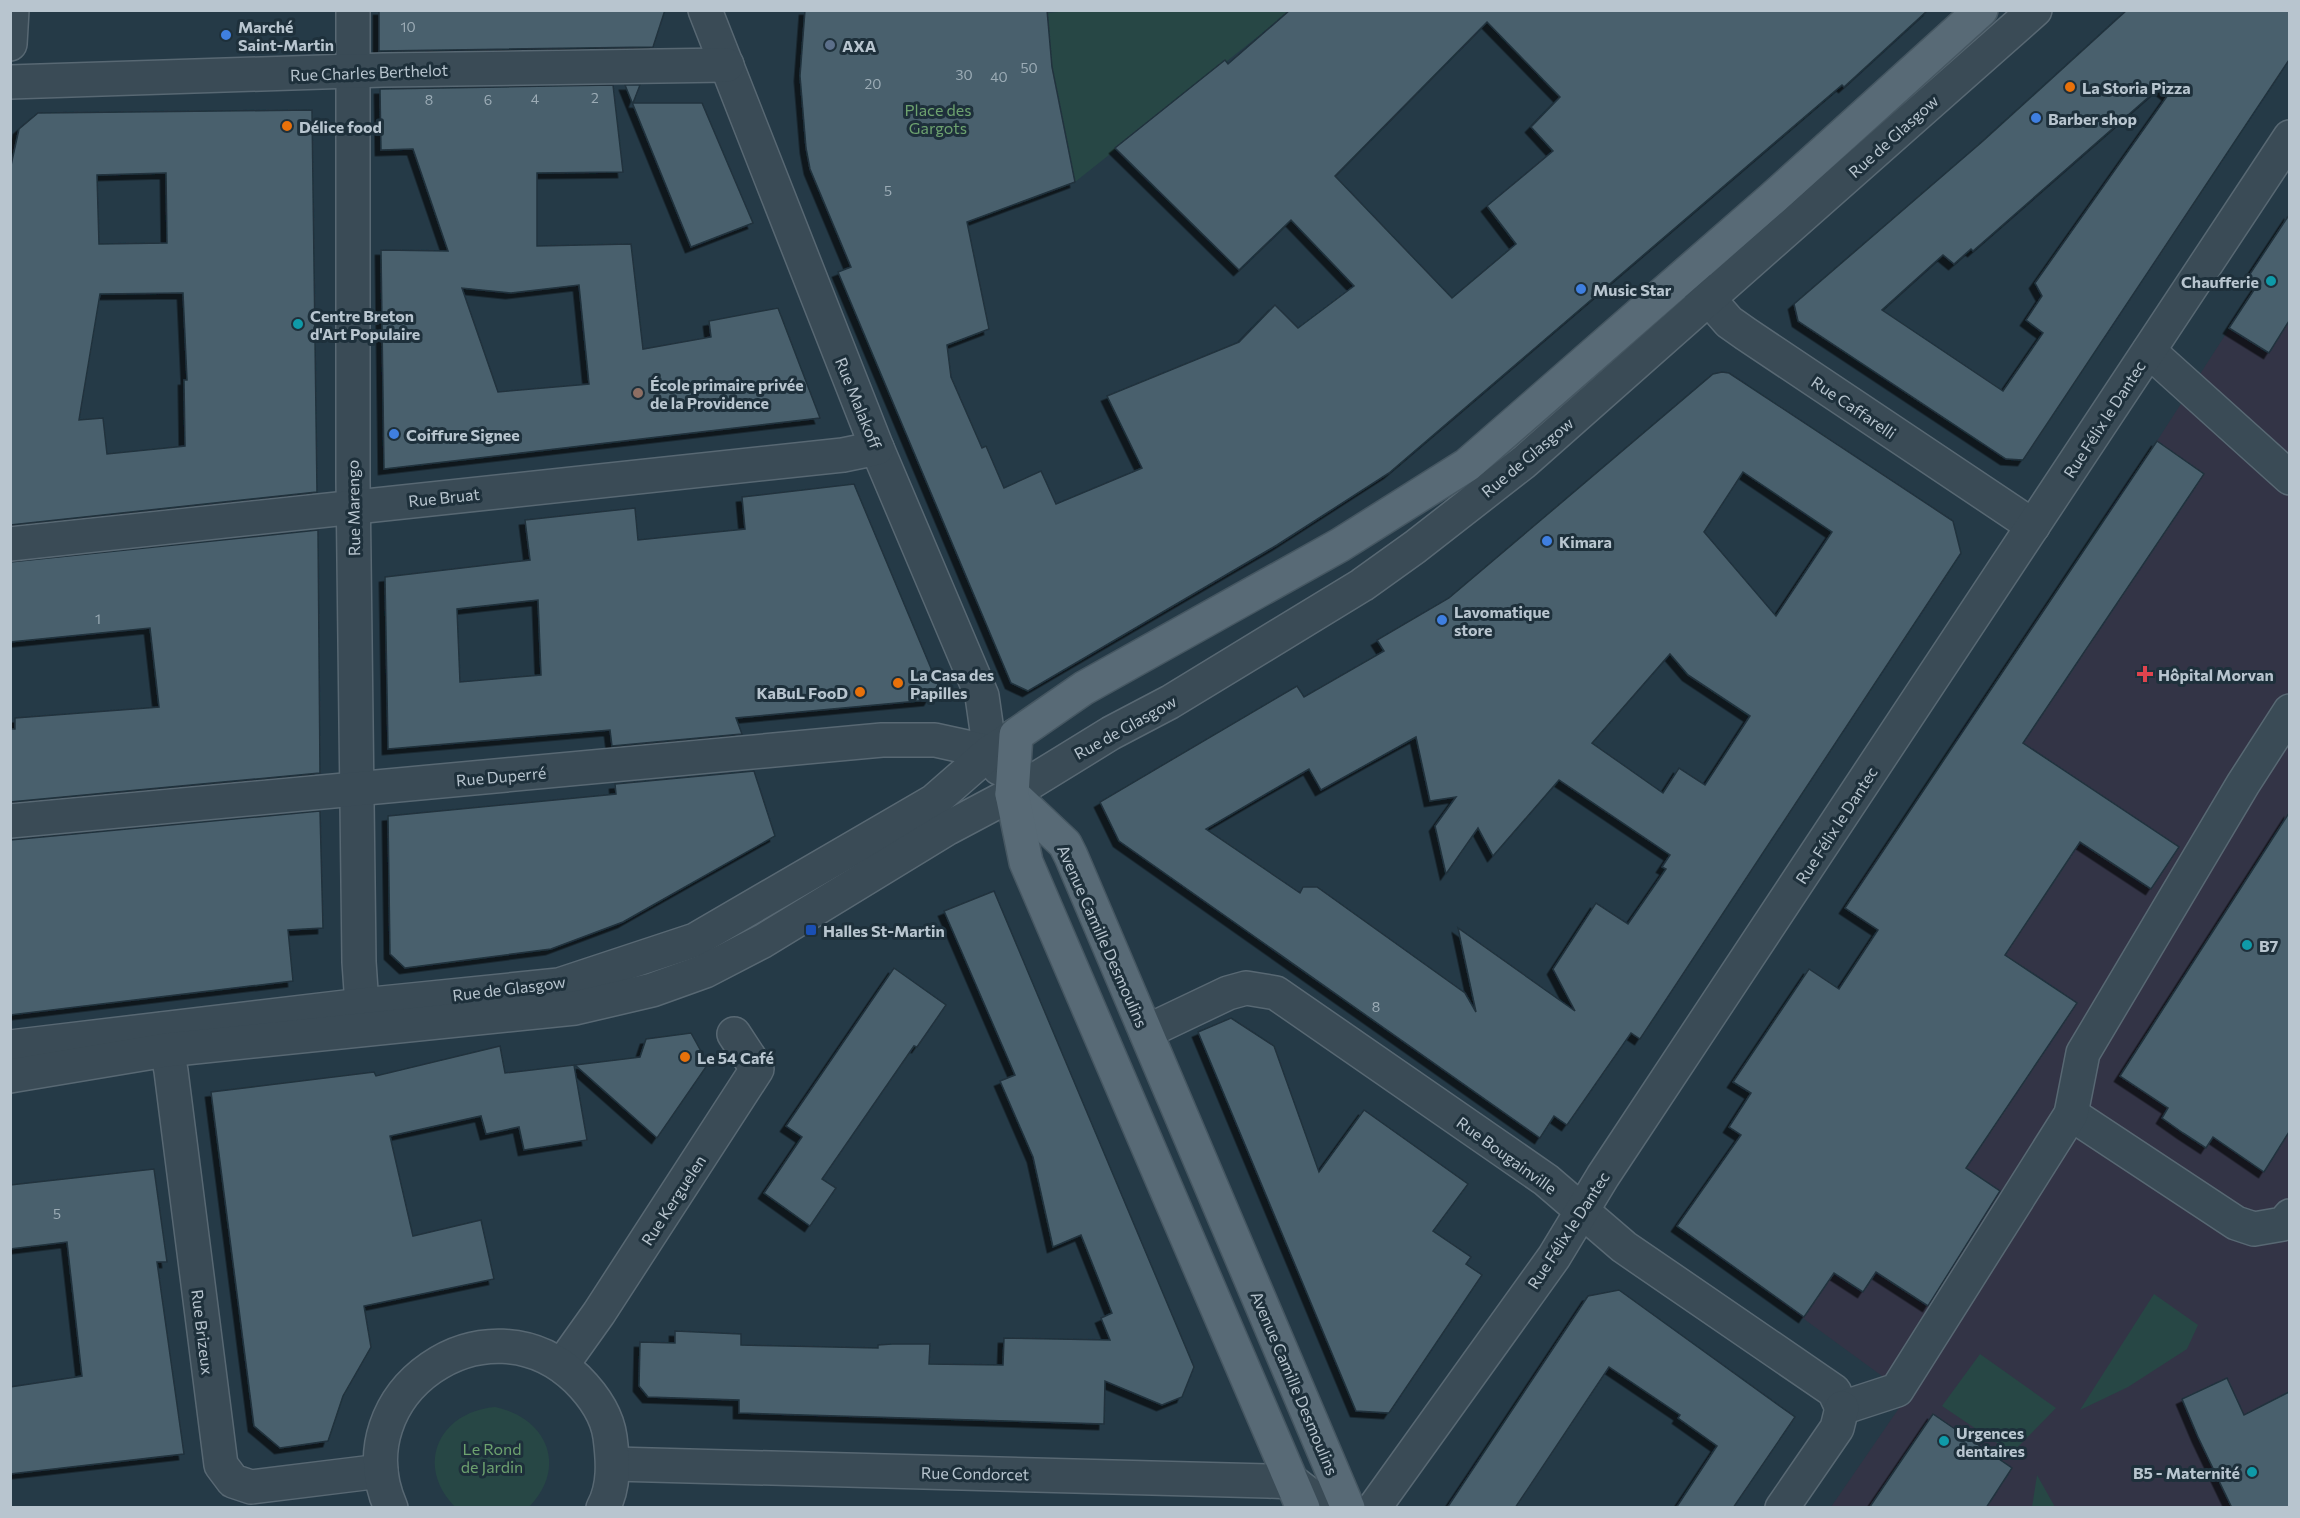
<svg xmlns="http://www.w3.org/2000/svg" width="2300" height="1518" font-family="Commissioner,sans-serif">
  <style>
    .medical { fill: #333446 }
    .green { fill: #274745 }
    .building { fill: #49606d; stroke: #20323d; stroke-width: 1.5; fill-rule: evenodd; filter: url(#shadow) }
    .lines { fill: none; stroke-linecap: round; stroke-linejoin: round }
    .minor-casing { stroke: #586873; stroke-width: 36 }
    .major-casing { stroke: #465762; stroke-width: 36 }
    .minor { stroke: #3a4b56; stroke-width: 33 }
    .major { stroke: #586a76; stroke-width: 33 }
    .shop-dot { fill: #3f7fe0; stroke: #1e303b; stroke-width: 2 }
    .service-dot { fill: #5c6f8a; stroke: #1e303b; stroke-width: 2 }
    .food-dot { fill: #e8710a; stroke: #1e303b; stroke-width: 2 }
    .culture-dot { fill: #0f9aa8; stroke: #1e303b; stroke-width: 2 }
    .education-dot { fill: #8d6e63; stroke: #1e303b; stroke-width: 2 }
    .health-dot { fill: #e0444e; stroke: #1e303b; stroke-width: 2 }
    .transit-dot { fill: #1a4fb4; stroke: #1e303b; stroke-width: 2 }
    .labels { text-anchor: middle; dominant-baseline: central; stroke-width: 6; stroke-linejoin: round; paint-order: stroke }
    .number-label { font-size: 14px; fill: #9cacb6 }
    .poi-label { font-size: 16px; font-weight: bold; fill: #b8c5cf; stroke: #1e303b; text-anchor: start }
    .street-label { font-size: 16px; fill: #b8c5cf; stroke: #1e303b }
    .park-label { font-size: 16px; fill: #6da26f; stroke: #1e303b }
  </style>
  <defs>
    <filter id="shadow"><feDropShadow dx="-5.5" dy="5.5" stdDeviation="0" flood-color="#0009"/></filter>
  </defs>
  <rect width="100%" height="100%" fill="#253a47"/>
  <path class="medical" d="M 2289,215 L 2289,1507 L 1831,1507 L 1908,1395 L 1677,1226 L 1741,1135 L 1729,1127 L 1750,1093 L 1733,1082 L 1809,969 L 1839,989 L 1878,931 L 1845,908 L 2157,441 L 2258,284 L 2248,277 Z"/>
  <g class="green">
    <path d="M 1078,10 L 1290,11 L 1075,182 L 1057,95 L 950,83 L 1051,56 L 1048,13 Z"/>
    <path d="M 2154,1294 L 2198,1325 L 2187,1349 L 2128,1387 L 2080,1410 Z"/>
    <path d="M 1980,1354 L 2056,1408 L 2012,1453 L 1942,1406 Z"/>
    <path d="M 495,1407 C 547,1418 568,1467 529,1507 L 455,1507 C 414,1465 439,1412 495,1407 Z"/>
    <path d="M 2037,1475 L 2055,1507 L 2032,1507 Z"/>
  </g>
  <g class="building">
    <path d="M 379,10 L 665,10 L 653,47 L 379,51 Z"/>
    <path d="M 805,10 L 1047,10 L 1052,67 L 1075,182 L 967,222 L 989,329 L 947,345 L 951,377 L 982,448 L 986,446 L 1004,488 L 1041,471 L 1056,504 L 1142,468 L 1107,396 L 1239,342 L 1275,305 L 1298,328 L 1354,286 L 1291,220 L 1239,270 L 1115,148 L 1225,60 L 1228,64 L 1290,10 L 1928,10 L 1844,87 L 1842,85 L 1389,473 L 1277,545 L 1028,691 L 1011,683 L 838,272 L 851,267 L 810,169 L 806,148 L 800,76 ZM 1487,22 L 1560,97 L 1531,127 L 1553,151 L 1487,206 L 1516,244 L 1452,298 L 1335,176 Z"/>
    <path d="M 2127,10 L 2289,10 L 2289,60 L 2023,460 L 2006,459 L 1798,321 L 1794,304 L 1983,141 ZM 2159,88 L 2168,95 L 2035,283 L 2042,296 L 2026,320 L 2043,333 L 2003,391 L 1882,310 L 1943,255 L 1954,264 L 1971,249 L 1973,251 Z"/>
    <path d="M 613,85 L 623,172 L 537,173 L 537,246 L 631,244 L 643,349 L 711,337 L 709,321 L 778,308 L 820,418 L 384,469 L 381,250 L 448,251 L 413,149 L 381,150 L 380,89 ZM 579,285 L 589,384 L 498,392 L 462,288 L 511,293 Z"/>
    <path d="M 625,85 L 640,85 L 633,103 L 702,103 L 753,223 L 691,247 Z"/>
    <path d="M 312,110 L 317,492 L 10,525 L 10,170 L 19,129 L 38,113 ZM 166,173 L 167,243 L 99,244 L 97,175 ZM 183,293 L 187,380 L 184,380 L 185,446 L 107,454 L 103,418 L 79,420 L 100,294 Z"/>
    <path d="M 2289,215 L 2289,321 L 2269,353 L 2229,328 L 2258,284 L 2248,277 Z"/>
    <path d="M 1722,372 L 1729,373 L 1953,521 L 1961,553 L 1640,1039 L 1631,1033 L 1567,1125 L 1554,1116 L 1540,1138 L 1119,841 L 1100,802 L 1297,686 L 1304,697 L 1384,651 L 1377,640 L 1449,598 L 1713,374 ZM 1743,472 L 1832,532 L 1776,616 L 1704,532 ZM 1670,654 L 1688,675 L 1750,716 L 1705,785 L 1679,768 L 1663,793 L 1592,743 ZM 1416,737 L 1430,801 L 1456,797 L 1435,826 L 1446,874 L 1478,828 L 1493,856 L 1559,780 L 1670,855 L 1662,867 L 1666,869 L 1628,924 L 1596,903 L 1553,969 L 1575,1011 L 1458,928 L 1476,1012 L 1465,993 L 1317,887 L 1303,887 L 1300,893 L 1206,829 L 1309,769 L 1321,790 Z"/>
    <path d="M 2157,441 L 2204,474 L 2023,743 L 2179,847 L 2151,889 L 2080,842 L 2005,955 L 2077,1003 L 1966,1168 L 2000,1191 L 1928,1306 L 1876,1272 L 1863,1292 L 1834,1273 L 1804,1317 L 1677,1226 L 1741,1135 L 1729,1127 L 1751,1093 L 1733,1082 L 1809,969 L 1839,989 L 1878,930 L 1845,908 Z"/>
    <path d="M 854,484 L 938,685 L 929,700 L 736,718 L 742,734 L 612,746 L 610,730 L 388,749 L 385,577 L 530,560 L 525,520 L 635,508 L 638,540 L 745,529 L 742,497 ZM 538,600 L 541,675 L 460,682 L 457,609 Z"/>
    <path d="M 318,530 L 320,773 L 10,802 L 10,729 L 15,729 L 15,718 L 159,707 L 150,628 L 10,642 L 10,562 Z"/>
    <path d="M 754,771 L 775,836 L 623,922 L 551,949 L 405,968 L 390,954 L 388,816 L 616,794 L 615,784 Z"/>
    <path d="M 320,811 L 323,928 L 288,930 L 293,981 L 10,1015 L 10,840 Z"/>
    <path d="M 2289,813 L 2289,1132 L 2264,1172 L 2213,1137 L 2206,1148 L 2183,1133 L 2162,1118 L 2168,1108 L 2120,1076 Z"/>
    <path d="M 994,891 L 1194,1367 L 1182,1397 L 1162,1405 L 1105,1381 L 1104,1424 L 739,1413 L 739,1400 L 648,1397 L 639,1386 L 640,1342 L 675,1343 L 675,1331 L 741,1334 L 741,1345 L 878,1348 L 878,1345 L 892,1344 L 930,1344 L 929,1364 L 1003,1365 L 1004,1338 L 1110,1340 L 1101,1318 L 1112,1313 L 1081,1235 L 1053,1247 L 1033,1157 L 1000,1081 L 1015,1075 L 944,911 Z"/>
    <path d="M 894,968 L 946,1005 L 917,1047 L 914,1046 L 822,1179 L 836,1188 L 810,1226 L 764,1193 L 802,1137 L 786,1126 Z"/>
    <path d="M 1231,1018 L 1274,1046 L 1319,1172 L 1364,1110 L 1468,1184 L 1433,1231 L 1471,1257 L 1466,1264 L 1482,1275 L 1389,1413 L 1356,1411 L 1198,1032 Z"/>
    <path d="M 691,1033 L 708,1064 L 657,1138 L 575,1065 L 640,1057 L 646,1039 Z"/>
    <path d="M 500,1046 L 505,1073 L 574,1065 L 587,1140 L 524,1150 L 519,1127 L 486,1134 L 481,1116 L 390,1136 L 413,1236 L 481,1220 L 494,1279 L 364,1306 L 371,1347 L 343,1396 L 328,1441 L 280,1448 L 254,1426 L 211,1092 L 374,1072 L 376,1076 Z"/>
    <path d="M 154,1169 L 167,1262 L 157,1262 L 184,1454 L 10,1474 L 10,1387 L 82,1376 L 67,1242 L 10,1249 L 10,1185 Z"/>
    <path d="M 1619,1290 L 1795,1417 L 1733,1508 L 1676,1508 L 1717,1446 L 1678,1418 L 1680,1415 L 1609,1367 L 1515,1508 L 1447,1508 L 1588,1296 Z"/>
    <path d="M 2227,1378 L 2244,1415 L 2289,1392 L 2289,1508 L 2232,1508 L 2198,1437 L 2182,1399 Z"/>
    <path d="M 1933,1414 L 2012,1468 L 1986,1508 L 1869,1508 Z"/>
  </g>
  <g class="lines">
    <g class="minor-casing">
      <g id="minor">
        <path d="M 353,10 L 353,480 L 359,962 L 362,1005"/>
        <path d="M 705,10 L 877,448 L 982,696 L 990,752 L 999,768"/>
        <path d="M 10,44 L 12,10"/>
        <path d="M 10,82 L 383,70 L 727,65"/>
        <path d="M 1694,282 L 1729,322 L 1746,334 L 2033,526"/>
        <path d="M 2149,351 L 2290,478"/>
        <path d="M 10,544 L 843,455 L 877,448"/>
        <path d="M 10,821 L 882,740 L 935,740 L 990,752"/>
        <path d="M 163,1029 L 171,1071 L 221,1465 L 233,1481 L 251,1487 L 381,1471"/>
        <path d="M 1146,1032 L 1228,993 L 1246,988 L 1276,993 L 1546,1180 L 1624,1247 L 1834,1391 L 1842,1408"/>
        <path d="M 10,1047 L 362,1005 L 559,985 L 695,940 L 934,801 L 990,752 L 1016,735"/>
        <path d="M 10,1076 L 166,1050 L 575,1008 L 652,990 L 705,971 L 763,941 L 948,828 L 1012,794 L 1111,733 L 1170,702 L 1362,585 L 1415,547 L 1524,462 L 2035,10"/>
        <path d="M 2071,1114 L 2236,1223 L 2254,1229 L 2283,1224 L 2290,1216"/>
        <path d="M 562,1365 L 599,1313 L 757,1069 L 734,1034"/>
        <path d="M 1842,1408 L 1897,1390 L 2071,1114 L 2083,1053 L 2243,784 L 2290,711"/>
        <path d="M 614,1464 L 1268,1481 L 1293,1482 L 1327,1508"/>
        <path d="M 391,1508 C 340,1393 487,1292 577,1379 C 592,1394 607,1415 610,1437 C 613,1460 615,1486 603,1508"/>
        <path d="M 1374,1508 L 1554,1257 L 1603,1176 L 2290,137"/>
        <path d="M 1782,1508 L 1837,1428 L 1842,1408"/>
      </g>
    </g>
    <g class="major-casing">
      <g id="major">
        <path d="M 1012,794 L 1065,844 L 1071,856 L 1348,1508"/>
        <path d="M 1303,1508 L 1026,862 L 1012,794 L 1016,735 L 1084,688 L 1340,545 L 1467,465 L 1773,198 L 1981,10"/>
      </g>
    </g>
    <use href="#minor" class="minor"/>
    <use href="#major" class="major"/>
  </g>
  <g class="shop-dot">
    <circle cx="226" cy="35" r="6"/>
    <circle cx="2036" cy="118" r="6"/>
    <circle cx="1581" cy="289" r="6"/>
    <circle cx="394" cy="434" r="6"/>
    <circle cx="1547" cy="541" r="6"/>
    <circle cx="1442" cy="620" r="6"/>
  </g>
  <circle class="service-dot" cx="830" cy="45" r="6"/>
  <g class="food-dot">
    <circle cx="2070" cy="87" r="6"/>
    <circle cx="287" cy="126" r="6"/>
    <circle cx="898" cy="683" r="6"/>
    <circle cx="860" cy="692" r="6"/>
    <circle cx="685" cy="1057" r="6"/>
  </g>
  <g class="culture-dot">
    <circle cx="2271" cy="281" r="6"/>
    <circle cx="298" cy="324" r="6"/>
    <circle cx="2247" cy="945" r="6"/>
    <circle cx="1944" cy="1441" r="6"/>
    <circle cx="2252" cy="1472" r="6"/>
  </g>
  <circle class="education-dot" cx="638" cy="393" r="6"/>
  <path class="health-dot" d="M2142 665h6v6h6v6h-6v6h-6v-6h-6v-6h6z"/>
  <rect class="transit-dot" x="805" y="924" width="12" height="12" rx="3"/>
  <g class="labels">
    <g class="number-label">
      <text x="408" y="26">10</text>
      <text x="1029" y="67">50</text>
      <text x="964" y="74">30</text>
      <text x="999" y="76">40</text>
      <text x="873" y="83">20</text>
      <text x="595" y="97">2</text>
      <text x="535" y="98">4</text>
      <text x="429" y="99">8</text>
      <text x="488" y="99">6</text>
      <text x="888" y="190">5</text>
      <text x="98" y="618">1</text>
      <text x="1376" y="1006">8</text>
      <text x="57" y="1213">5</text>
    </g>
    <g class="poi-label">
      <text x="238" y="26">Marché<tspan x="238" dy="18">Saint-Martin</tspan></text>
      <text x="842" y="45">AXA</text>
      <text x="2082" y="87">La Storia Pizza</text>
      <text x="2048" y="118">Barber shop</text>
      <text x="299" y="126">Délice food</text>
      <text x="2259" y="281" text-anchor="end">Chaufferie</text>
      <text x="1593" y="289">Music Star</text>
      <text x="310" y="315">Centre Breton<tspan x="310" dy="18">d'Art Populaire</tspan></text>
      <text x="650" y="384">École primaire privée<tspan x="650" dy="18">de la Providence</tspan></text>
      <text x="406" y="434">Coiffure Signee</text>
      <text x="1559" y="541">Kimara</text>
      <text x="1454" y="611">Lavomatique<tspan x="1454" dy="18">store</tspan></text>
      <text x="910" y="674">La Casa des<tspan x="910" dy="18">Papilles</tspan></text>
      <text x="2158" y="674">Hôpital Morvan</text>
      <text x="848" y="692" text-anchor="end">KaBuL FooD</text>
      <text x="823" y="930">Halles St-Martin</text>
      <text x="2259" y="945">B7</text>
      <text x="697" y="1057">Le 54 Café</text>
      <text x="1956" y="1432">Urgences<tspan x="1956" dy="18">dentaires</tspan></text>
      <text x="2240" y="1472" text-anchor="end">B5 - Maternité</text>
    </g>
    <g class="street-label">
      <text transform="translate(369 72) rotate(-2)">Rue Charles Berthelot</text>
      <text transform="translate(1893 136) rotate(-42)">Rue de Glasgow</text>
      <text transform="translate(859 403) rotate(68)">Rue Malakoff</text>
      <text transform="translate(1854 407) rotate(34)">Rue Caffarelli</text>
      <text transform="translate(2104 419) rotate(-57)">Rue Félix le Dantec</text>
      <text transform="translate(1527 457) rotate(-40)">Rue de Glasgow</text>
      <text transform="translate(444 497) rotate(-6)">Rue Bruat</text>
      <text transform="translate(353 508) rotate(-91)">Rue Marengo</text>
      <text transform="translate(1125 727) rotate(-29)">Rue de Glasgow</text>
      <text transform="translate(501 776) rotate(-5)">Rue Duperré</text>
      <text transform="translate(1836 825) rotate(-57)">Rue Félix le Dantec</text>
      <text transform="translate(1103 936) rotate(66)">Avenue Camille Desmoulins</text>
      <text transform="translate(509 988) rotate(-7)">Rue de Glasgow</text>
      <text transform="translate(1507 1155) rotate(36)">Rue Bougainville</text>
      <text transform="translate(673 1200) rotate(-57)">Rue Kerguelen</text>
      <text transform="translate(1568 1230) rotate(-57)">Rue Félix le Dantec</text>
      <text transform="translate(203 1332) rotate(83)">Rue Brizeux</text>
      <text transform="translate(1295 1383) rotate(67)">Avenue Camille Desmoulins</text>
      <text transform="translate(975 1473) rotate(1)">Rue Condorcet</text>
    </g>
    <g class="park-label">
      <text x="938" y="109">Place des<tspan x="938" dy="18">Gargots</tspan></text>
      <text x="492" y="1448">Le Rond<tspan x="492" dy="18">de Jardin</tspan></text>
    </g>
  </g>
  <rect width="2300" height="1518" fill="none" stroke="#b8c5cf" stroke-width="24"/>
</svg>
